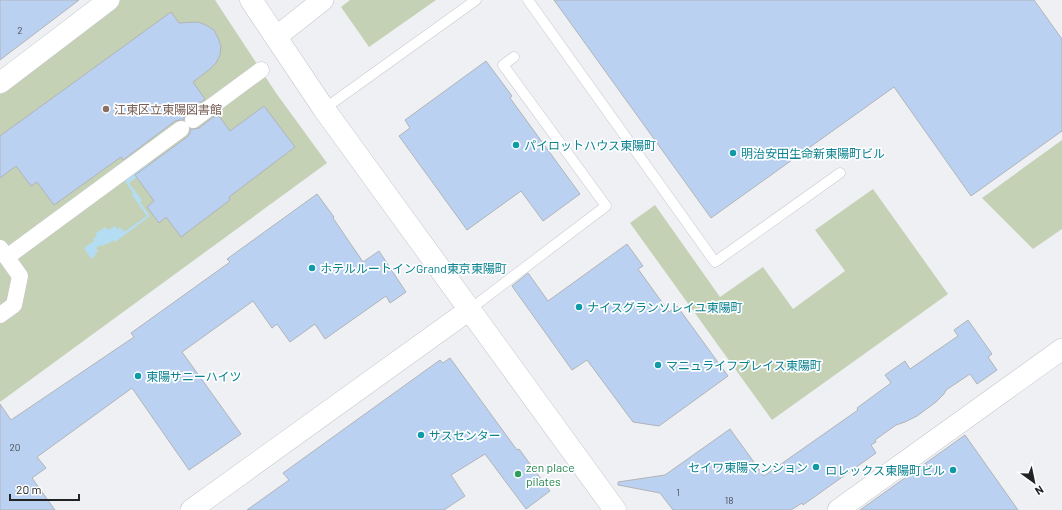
<svg xmlns="http://www.w3.org/2000/svg" width="1062" height="510" font-family="Barlow,'Noto Sans JP',sans-serif">
  <style>
    .green { fill: #c5d1b5 }
    .water { fill: #b4ddf3 }
    .building { fill: #bbd1f2; stroke: #b1b4b7 }
    .lines { fill: none; stroke-linecap: round; stroke-linejoin: round }
    .service-casing { stroke: #c6c8cc; stroke-width: 11 }
    .pedestrian-casing { stroke: #c6c8cc; stroke-width: 17 }
    .minor-casing { stroke: #c6c8cc; stroke-width: 22 }
    .tertiary-casing { stroke: #c6c8cc; stroke-width: 23 }
    .service { stroke: #fff; stroke-width: 10 }
    .pedestrian { stroke: #fff; stroke-width: 16 }
    .minor { stroke: #fff; stroke-width: 21 }
    .tertiary { stroke: #fff; stroke-width: 22 }
    .education-dot { fill: #8d6e63; stroke: #fdfeff; stroke-width: 1.5 }
    .culture-dot { fill: #0f9aa8; stroke: #fdfeff; stroke-width: 1.5 }
    .leisure-dot { fill: #2e9e5b; stroke: #fdfeff; stroke-width: 1.5 }
    .labels { text-anchor: middle; dominant-baseline: central; stroke-width: 3.5; stroke-linejoin: round; paint-order: stroke }
    .number-label { font-size: 10px; fill: #484e58 }
    .education-label { font-size: 12px; fill: #785e54; stroke: #fdfeff; text-anchor: start }
    .culture-label { font-size: 12px; fill: #0d838f; stroke: #fdfeff; text-anchor: start }
    .leisure-label { font-size: 12px; fill: #27864d; stroke: #fdfeff; text-anchor: start }
  </style>
  <rect width="100%" height="100%" fill="#eef0f4"/>
  <g class="green">
    <path d="M 109,0 L 215,0 L 276,93 L 327,163 L 0,402 L 0,83 Z"/>
    <path d="M 350,0 L 436,0 L 369,47 L 341,7 Z"/>
    <path d="M 1062,140 L 1062,229 L 1033,249 L 982,198 Z"/>
    <path d="M 873,189 L 948,294 L 772,420 L 630,223 L 655,205 L 720,297 L 763,267 L 793,309 L 845,271 L 815,230 Z"/>
  </g>
  <path class="water" d="M 148,164 L 150,167 L 129,183 L 142,200 L 140,202 L 150,216 L 115,242 L 113,240 L 108,244 L 107,243 L 103,246 L 101,245 L 96,248 L 98,251 L 95,254 L 96,255 L 91,259 L 84,248 L 94,241 L 93,239 L 97,236 L 95,234 L 105,227 L 108,230 L 115,226 L 117,229 L 120,227 L 124,232 L 147,216 L 132,195 L 133,193 L 125,181 Z"/>
  <g class="building">
    <path d="M 0,0 L 79,0 L 0,60 Z"/>
    <path d="M 554,0 L 1034,0 L 1062,39 L 1062,131 L 971,196 L 894,87 L 711,218 Z"/>
    <path d="M 171,12 L 179,23 L 198,22 L 206,25 L 214,30 L 218,38 L 221,46 L 220,55 L 216,63 L 210,69 L 193,82 L 205,99 L 187,113 L 184,116 L 184,120 L 180,120 L 175,121 L 123,160 L 121,157 L 54,205 L 37,182 L 31,186 L 16,166 L 0,178 L 0,136 Z"/>
    <path d="M 486,61 L 512,96 L 510,98 L 580,194 L 543,221 L 521,191 L 467,230 L 399,136 L 410,128 L 405,120 Z"/>
    <path d="M 264,106 L 295,147 L 229,197 L 230,200 L 181,237 L 166,217 L 159,223 L 147,207 L 154,201 L 135,175 L 187,137 L 190,133 L 190,129 L 194,129 L 199,128 L 217,114 L 218,117 L 219,116 L 230,131 Z"/>
    <path d="M 317,194 L 334,217 L 333,218 L 363,262 L 379,251 L 406,292 L 390,303 L 386,296 L 325,339 L 315,324 L 290,342 L 277,324 L 272,328 L 253,301 L 182,352 L 241,434 L 189,470 L 132,388 L 37,457 L 46,468 L 32,478 L 55,510 L 0,510 L 0,404 L 11,420 L 134,337 L 131,333 L 230,262 L 227,259 Z"/>
    <path d="M 627,244 L 643,266 L 638,269 L 669,312 L 677,306 L 728,376 L 659,426 L 633,422 L 587,360 L 572,370 L 512,286 L 528,273 L 548,301 Z"/>
    <path d="M 968,320 L 992,354 L 988,357 L 997,370 L 977,384 L 970,374 L 946,390 L 944,394 L 936,402 L 917,416 L 905,422 L 896,425 L 875,440 L 876,442 L 871,445 L 876,453 L 803,505 L 802,503 L 791,510 L 673,510 L 660,493 L 618,485 L 618,482 L 665,475 L 730,429 L 764,476 L 858,410 L 857,408 L 891,383 L 885,375 L 905,361 L 910,369 L 958,336 L 954,330 Z"/>
    <path d="M 450,358 L 517,450 L 519,449 L 550,491 L 526,509 L 485,454 L 451,475 L 465,496 L 444,510 L 247,510 L 289,480 L 283,473 L 440,360 L 443,363 Z"/>
    <path d="M 965,435 L 1018,510 L 860,510 Z"/>
  </g>
  <g class="lines">
    <g class="service-casing">
      <g id="service">
        <path d="M 528,0 L 715,262 L 840,173"/>
        <path d="M 324,109 L 476,0"/>
        <path d="M 469,310 L 606,206 L 503,65 L 514,57"/>
      </g>
    </g>
    <g class="pedestrian-casing">
      <g id="pedestrian">
        <path d="M 193,120 L 261,70"/>
        <path d="M 0,248 L 20,276 L 14,305 L 0,315"/>
        <path d="M 7,257 L 181,129"/>
      </g>
    </g>
    <g class="minor-casing">
      <g id="minor">
        <path d="M 276,37 L 323,0"/>
        <path d="M 0,83 L 109,0"/>
        <path d="M 191,510 L 469,310"/>
        <path d="M 838,510 L 1062,349"/>
      </g>
    </g>
    <g class="tertiary-casing">
      <path id="tertiary" d="M 251,0 L 324,109 L 615,510"/>
    </g>
    <use href="#service" class="service"/>
    <use href="#pedestrian" class="pedestrian"/>
    <use href="#minor" class="minor"/>
    <use href="#tertiary" class="tertiary"/>
  </g>
  <circle class="education-dot" cx="106" cy="109" r="4"/>
  <g class="culture-dot">
    <circle cx="516" cy="145" r="4"/>
    <circle cx="733" cy="153" r="4"/>
    <circle cx="312" cy="268" r="4"/>
    <circle cx="579" cy="307" r="4"/>
    <circle cx="658" cy="365" r="4"/>
    <circle cx="138" cy="376" r="4"/>
    <circle cx="421" cy="435" r="4"/>
    <circle cx="816" cy="467" r="4"/>
    <circle cx="953" cy="470" r="4"/>
  </g>
  <circle class="leisure-dot" cx="518" cy="474" r="4"/>
  <g class="labels">
    <g class="number-label">
      <text x="20" y="30">2</text>
      <text x="15" y="447">20</text>
      <text x="678" y="492">1</text>
      <text x="729" y="500">18</text>
    </g>
    <g class="education-label">
      <text x="114" y="109">江東区立東陽図書館</text>
    </g>
    <g class="culture-label">
      <text x="524" y="145">パイロットハウス東陽町</text>
      <text x="741" y="153">明治安田生命新東陽町ビル</text>
      <text x="320" y="268">ホテルルートインGrand東京東陽町</text>
      <text x="587" y="307">ナイスグランソレイユ東陽町</text>
      <text x="666" y="365">マニュライフプレイス東陽町</text>
      <text x="146" y="376">東陽サニーハイツ</text>
      <text x="429" y="435">サスセンター</text>
      <text x="808" y="467" text-anchor="end">セイワ東陽マンション</text>
      <text x="945" y="470" text-anchor="end">ロレックス東陽町ビル</text>
    </g>
    <g class="leisure-label">
      <text x="526" y="467">zen place<tspan x="526" dy="14">pilates</tspan></text>
    </g>
  </g>
  <g transform="translate(1034 482) rotate(147)" stroke="#fdfeff" stroke-width="3" paint-order="stroke">
  <path d="M0-3L7 15L0 10L-7 15Z" fill="#222324"/>
  <text y="-6" font-size="11" font-weight="bold" text-anchor="middle" fill="#222324">N</text>
  </g>
  <path d="M10 494v6h69v-6" fill="none" stroke="#222324" stroke-width="2"/>
  <text x="16" y="494" font-size="12" fill="#222324" stroke="#fdfeff" stroke-width="3" paint-order="stroke">20 m</text>
</svg>
